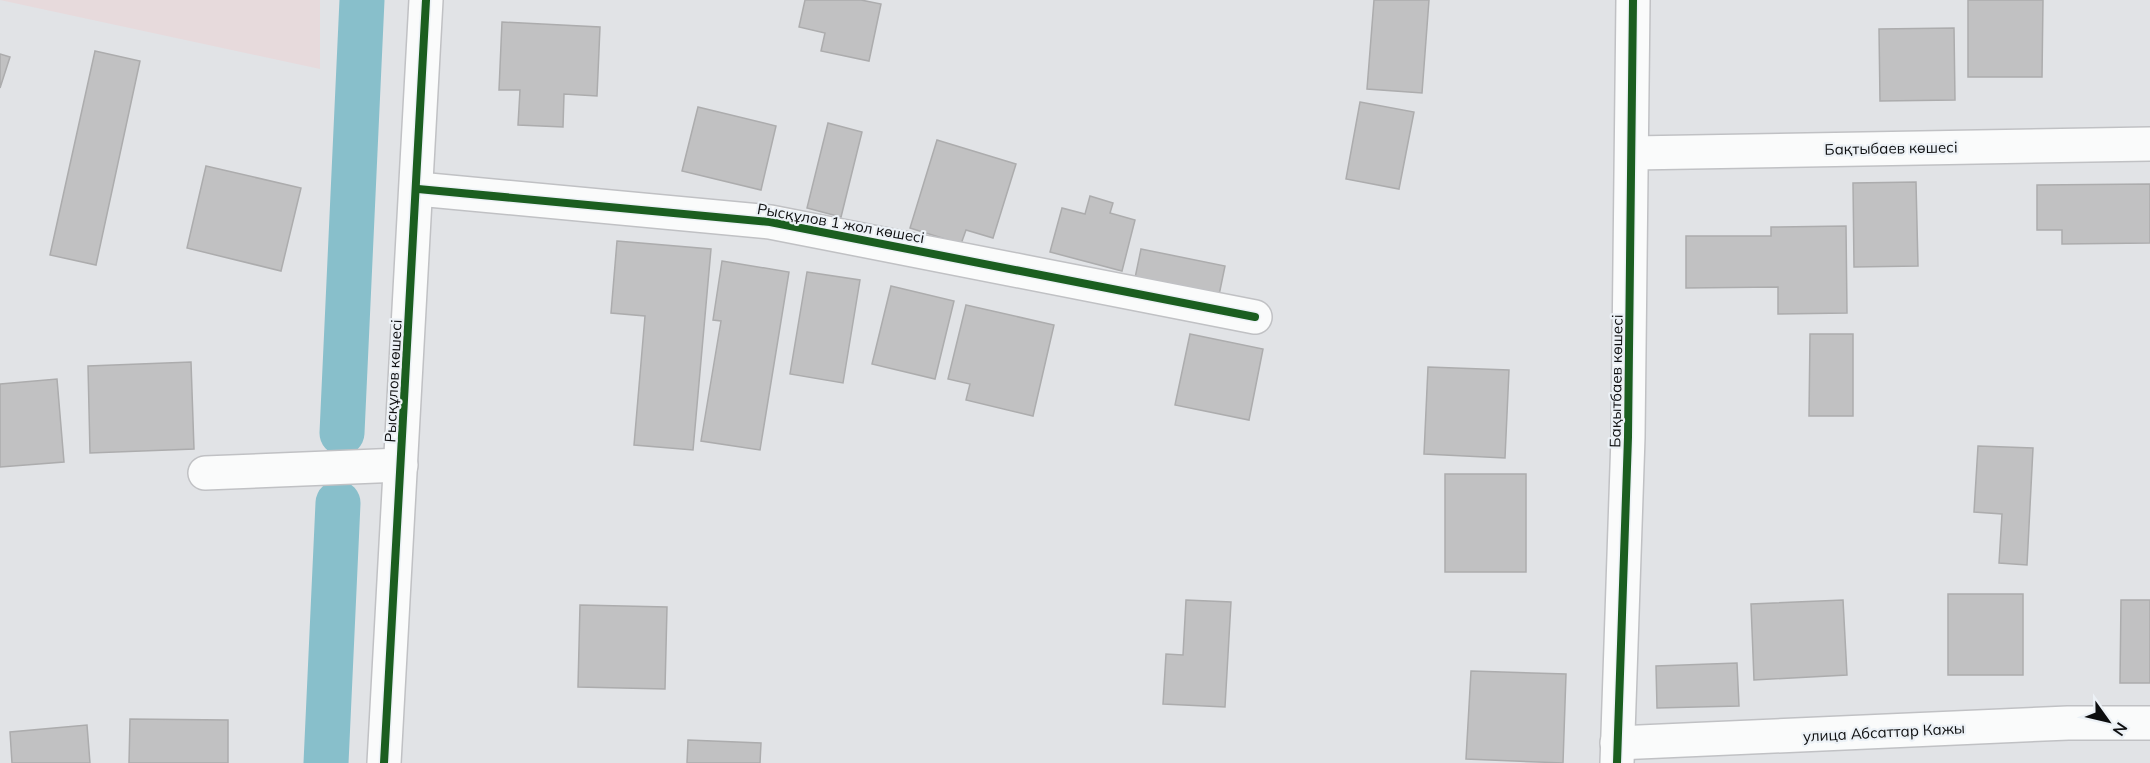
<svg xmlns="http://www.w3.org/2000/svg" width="2150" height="763" font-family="Mulish,sans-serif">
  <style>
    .industrial { fill: #e7dadc }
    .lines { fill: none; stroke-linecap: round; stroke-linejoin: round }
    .canal { stroke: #88bfcb; stroke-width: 45 }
    .building { fill: #c1c1c2; stroke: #acacad; stroke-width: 1.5 }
    .minor-casing { stroke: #c0c1c4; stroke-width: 36 }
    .minor { stroke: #fafbfb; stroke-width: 33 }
    .cycleway-casing { stroke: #ecf1f6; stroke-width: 11 }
    .cycleway { stroke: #1b5e20; stroke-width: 8 }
    .labels { text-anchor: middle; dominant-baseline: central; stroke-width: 4.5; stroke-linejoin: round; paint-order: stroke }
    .street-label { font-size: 15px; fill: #0d0e0f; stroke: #ecf1f6 }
  </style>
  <rect width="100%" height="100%" fill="#e1e3e6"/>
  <path class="industrial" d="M 0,0 L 320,0 L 320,69 Z"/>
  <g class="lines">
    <g class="canal">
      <path d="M 342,433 L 362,0"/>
      <path d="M 326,763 L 338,503"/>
    </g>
  </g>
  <g class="building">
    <path d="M 805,0 L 861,0 L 881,4 L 869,61 L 821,51 L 825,33 L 799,27 Z"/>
    <path d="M 1374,0 L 1429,0 L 1422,93 L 1367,89 Z"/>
    <path d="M 1968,0 L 2043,0 L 2042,77 L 1968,77 Z"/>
    <path d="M 502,22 L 600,27 L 597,96 L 564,94 L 563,127 L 518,125 L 520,90 L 499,90 Z"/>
    <path d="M 1954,28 L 1955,100 L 1880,101 L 1879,29 Z"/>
    <path d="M 95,51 L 140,61 L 96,265 L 50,255 Z"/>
    <path d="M 0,54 L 10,57 L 0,88 Z"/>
    <path d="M 1360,102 L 1414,112 L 1399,189 L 1346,179 Z"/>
    <path d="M 698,107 L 776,126 L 761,190 L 682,171 Z"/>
    <path d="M 828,123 L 862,132 L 841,217 L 807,208 Z"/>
    <path d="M 937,140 L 1016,164 L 993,238 L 966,230 L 961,244 L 910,228 Z"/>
    <path d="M 206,166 L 301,188 L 281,271 L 187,248 Z"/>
    <path d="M 1916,182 L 1918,266 L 1854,267 L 1853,183 Z"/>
    <path d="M 2150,184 L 2150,243 L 2062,244 L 2062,230 L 2037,230 L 2037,185 Z"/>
    <path d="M 1090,196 L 1113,203 L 1110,213 L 1135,220 L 1122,271 L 1050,252 L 1062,208 L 1085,214 Z"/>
    <path d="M 1846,226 L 1847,313 L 1778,314 L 1778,287 L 1686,288 L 1686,236 L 1771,236 L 1771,227 Z"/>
    <path d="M 617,241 L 711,249 L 693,450 L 634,445 L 645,316 L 611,313 Z"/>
    <path d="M 1141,249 L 1225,266 L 1219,295 L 1135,278 Z"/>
    <path d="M 722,261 L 789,272 L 760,450 L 701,441 L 721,321 L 713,320 Z"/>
    <path d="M 807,272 L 860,280 L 843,383 L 790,374 Z"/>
    <path d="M 891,286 L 954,301 L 935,379 L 872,364 Z"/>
    <path d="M 966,305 L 1054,325 L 1033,416 L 966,400 L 970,384 L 948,379 Z"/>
    <path d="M 1190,334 L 1263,349 L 1249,420 L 1175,405 Z"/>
    <path d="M 1810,334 L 1853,334 L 1853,416 L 1809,416 Z"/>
    <path d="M 191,362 L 194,449 L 90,453 L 88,366 Z"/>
    <path d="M 1428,367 L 1509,370 L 1505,458 L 1424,454 Z"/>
    <path d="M 57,379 L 64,462 L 0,467 L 0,384 Z"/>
    <path d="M 1978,446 L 2033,448 L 2027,565 L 1999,563 L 2002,514 L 1974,512 Z"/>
    <rect x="1445" y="474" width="81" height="98"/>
    <rect x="1948" y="594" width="75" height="81"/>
    <path d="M 1186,600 L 1231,602 L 1225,707 L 1163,704 L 1166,654 L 1183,655 Z"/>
    <path d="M 1843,600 L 1847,675 L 1754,680 L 1751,604 Z"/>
    <path d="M 2121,600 L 2150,600 L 2150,683 L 2120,683 Z"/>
    <path d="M 580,605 L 667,607 L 665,689 L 578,687 Z"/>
    <path d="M 1737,663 L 1739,706 L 1657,708 L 1656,666 Z"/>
    <path d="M 1471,671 L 1566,674 L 1563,763 L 1466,759 Z"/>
    <path d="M 130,719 L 228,720 L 228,763 L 129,763 Z"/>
    <path d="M 87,725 L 90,763 L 12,763 L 10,732 Z"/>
    <path d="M 688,740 L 761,743 L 760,763 L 687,763 Z"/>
  </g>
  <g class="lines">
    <g class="minor-casing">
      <g id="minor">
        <path d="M 1633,153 L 2150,144"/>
        <path d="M 418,189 L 770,222 L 1255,317"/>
        <path d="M 205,473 L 401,465"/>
        <path d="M 1617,743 L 2068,723 L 2150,723"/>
        <path d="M 384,763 L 426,0"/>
        <path d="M 1617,763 L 1628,437 L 1633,0"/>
      </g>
    </g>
    <use href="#minor" class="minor"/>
    <g class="cycleway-casing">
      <g id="cycleway">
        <path d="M 418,189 L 770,222 L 1255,317"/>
        <path d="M 384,763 L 426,0"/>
        <path d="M 1617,763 L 1628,437 L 1633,0"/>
      </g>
    </g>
    <use href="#cycleway" class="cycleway"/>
  </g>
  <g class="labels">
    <g class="street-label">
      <text transform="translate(1891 148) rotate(-1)">Бақтыбаев көшесі</text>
      <text transform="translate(841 223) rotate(10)">Рысқұлов 1 жол көшесі</text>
      <text transform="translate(393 381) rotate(-87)">Рысқұлов көшесі</text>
      <text transform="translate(1616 381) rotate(-89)">Бақытбаев көшесі</text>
      <text transform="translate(1884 732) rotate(-3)">улица Абсаттар Кажы</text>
    </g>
  </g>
  <g transform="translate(2108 721) rotate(124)" stroke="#ecf1f6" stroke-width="4.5" paint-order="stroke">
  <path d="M0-4.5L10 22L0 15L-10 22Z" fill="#0d0e0f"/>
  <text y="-9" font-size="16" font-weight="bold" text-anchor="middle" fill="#0d0e0f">N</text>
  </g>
</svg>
